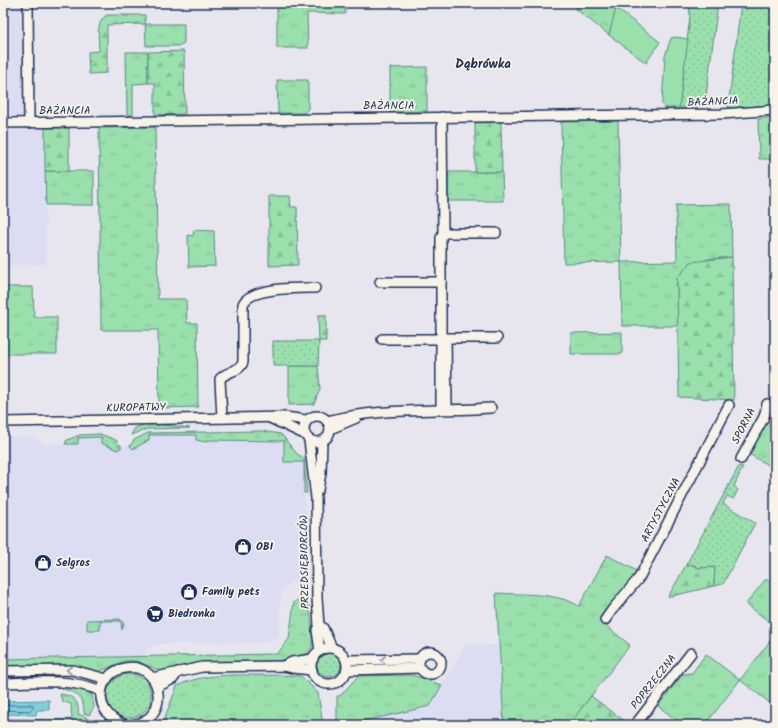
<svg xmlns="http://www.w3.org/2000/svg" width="778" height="728" font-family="Kalam,sans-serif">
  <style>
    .built { fill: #dcddf2 }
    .grass { fill: url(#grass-tufts); stroke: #5a8886 }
    .forest { fill: url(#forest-firs); stroke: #5a8886 }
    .garden { fill: url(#garden-dots); stroke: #5a8886 }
    .pitch { fill: #9ae0ad; stroke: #5a8886 }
    .water { fill: url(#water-ripples); stroke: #5890a8 }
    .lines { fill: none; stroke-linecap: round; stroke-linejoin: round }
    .shore { stroke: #436f90; stroke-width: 1 }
    .minor-casing { stroke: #1b2f5e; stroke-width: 12 }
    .minor { stroke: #f7f3e8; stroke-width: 9 }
    .oneway { stroke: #8991a3 }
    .labels { text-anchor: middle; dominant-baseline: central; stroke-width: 3.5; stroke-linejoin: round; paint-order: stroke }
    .street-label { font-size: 11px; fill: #1b2f5e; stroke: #f7f3e8 }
    .poi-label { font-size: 11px; font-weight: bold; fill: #1b2f5e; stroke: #f7f3e8; text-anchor: start }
    .quarter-label { font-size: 13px; font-weight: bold; fill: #1b2f5e; stroke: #f7f3e8 }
  </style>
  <defs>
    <pattern id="grass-tufts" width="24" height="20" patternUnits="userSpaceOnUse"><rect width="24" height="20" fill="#9ae0ad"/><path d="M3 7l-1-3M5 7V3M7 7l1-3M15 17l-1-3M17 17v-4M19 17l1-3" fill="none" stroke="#84c097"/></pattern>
    <pattern id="forest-firs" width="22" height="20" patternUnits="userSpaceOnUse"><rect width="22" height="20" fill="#9ae0ad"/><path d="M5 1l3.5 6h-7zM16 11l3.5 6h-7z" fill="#84c097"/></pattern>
    <pattern id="garden-dots" width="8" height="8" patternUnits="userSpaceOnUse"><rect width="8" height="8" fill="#9ae0ad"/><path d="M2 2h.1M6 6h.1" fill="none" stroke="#84c097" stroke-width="1.8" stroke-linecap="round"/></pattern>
    <pattern id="water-ripples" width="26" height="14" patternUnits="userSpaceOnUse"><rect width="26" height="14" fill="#80d0da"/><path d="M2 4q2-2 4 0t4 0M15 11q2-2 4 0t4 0" fill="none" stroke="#68a9b4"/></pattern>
  </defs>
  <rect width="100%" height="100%" fill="#e7e6ee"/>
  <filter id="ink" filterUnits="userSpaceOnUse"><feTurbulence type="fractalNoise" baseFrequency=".025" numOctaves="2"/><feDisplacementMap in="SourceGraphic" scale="8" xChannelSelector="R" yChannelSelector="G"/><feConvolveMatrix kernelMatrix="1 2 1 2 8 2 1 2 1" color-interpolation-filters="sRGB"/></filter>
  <g filter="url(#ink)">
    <g class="built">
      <path d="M 3,3 L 24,3 L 25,116 L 3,116 Z"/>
      <path d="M 3,128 L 45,128 L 46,264 L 3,265 Z"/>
      <path d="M 265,431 L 282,435 L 295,452 L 304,458 L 308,491 L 305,493 L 308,579 L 291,583 L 285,587 L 281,593 L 279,635 L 274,640 L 270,642 L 162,644 L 147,648 L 145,656 L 3,659 L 3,437 L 31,437 L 40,440 L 42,444 L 63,444 L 67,440 L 79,435 L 100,434 L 116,440 L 119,445 L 132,445 L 134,440 L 148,433 Z"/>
      <path d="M 465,645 L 499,645 L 504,725 L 347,725 L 430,706 Z"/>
    </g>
    <g class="grass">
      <path d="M 277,3 L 345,3 L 345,14 L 307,13 L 308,48 L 277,48 Z"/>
      <path d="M 579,3 L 618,3 L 609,35 L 576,9 Z"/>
      <path d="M 145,24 L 184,24 L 184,43 L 178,46 L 146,46 Z"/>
      <path d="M 126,52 L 148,52 L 148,83 L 133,84 L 133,115 L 127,115 Z"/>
      <path d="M 427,67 L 427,111 L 390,112 L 390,68 Z"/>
      <path d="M 277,80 L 308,80 L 308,109 L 304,113 L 278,113 Z"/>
      <path d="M 775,117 L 775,159 L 759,159 L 758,119 Z"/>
      <path d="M 618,121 L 621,262 L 677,261 L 676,205 L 731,204 L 732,257 L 707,259 L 677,278 L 678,326 L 622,326 L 621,262 L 564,263 L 561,122 Z"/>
      <path d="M 155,127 L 158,299 L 186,299 L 187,323 L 197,323 L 198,407 L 159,408 L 158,330 L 101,330 L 99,128 Z"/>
      <path d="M 45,171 L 94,171 L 94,205 L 46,205 Z"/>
      <path d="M 448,172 L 502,172 L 503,201 L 448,201 Z"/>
      <path d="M 194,230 L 214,231 L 215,266 L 189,267 L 188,235 L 193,236 Z"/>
      <path d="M 3,287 L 33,287 L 34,317 L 57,317 L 57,354 L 3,354 Z"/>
      <path d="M 622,332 L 622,354 L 571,354 L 571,333 Z"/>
      <path d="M 289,366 L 318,366 L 320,389 L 314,404 L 289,405 Z"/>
      <path d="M 769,418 L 775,418 L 775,469 L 747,453 L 763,422 Z"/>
      <path d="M 143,425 L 162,425 L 190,428 L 147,429 L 131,435 L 135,428 Z"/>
      <path d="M 261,431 L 281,434 L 297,454 L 304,458 L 307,493 L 304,493 L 304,462 L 284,462 L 284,441 L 206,440 L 206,442 L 196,440 L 196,435 L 149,435 L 149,440 L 133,449 L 130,446 L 134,440 L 148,433 Z"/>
      <path d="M 607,555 L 639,572 L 600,621 L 630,645 L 569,725 L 504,725 L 496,593 C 523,595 556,592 579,606 Z"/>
      <path d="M 765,580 L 770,580 L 775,584 L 775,626 L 746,604 Z"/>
      <path d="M 303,598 L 308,600 L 312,625 L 312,647 L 306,654 L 297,658 L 276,661 L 205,662 L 160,671 L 137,661 L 124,661 L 98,672 L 3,669 L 3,659 L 277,654 L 289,639 L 294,602 Z"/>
      <path d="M 120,619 L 124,624 L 122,630 L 121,621 L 100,621 L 100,630 L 87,630 L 87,620 Z"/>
      <path d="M 773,637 L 775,639 L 775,707 L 740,680 L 705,725 L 683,725 L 658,706 L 683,674 L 692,673 L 706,654 L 740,680 Z"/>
      <path d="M 279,675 L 301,676 L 318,693 L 323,725 L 162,725 L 177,686 C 208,671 245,676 279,675 Z"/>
      <path d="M 412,675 L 442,685 L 430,706 L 347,725 L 337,725 L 337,696 L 340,696 L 358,676 Z"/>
      <path d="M 69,686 L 83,689 L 92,695 L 94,707 L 89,715 L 84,713 C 84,697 76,692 62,689 Z"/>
      <path d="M 60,694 C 72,695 80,701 78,714 L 86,717 L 92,725 L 3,725 L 3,719 L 72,720 L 71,704 L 62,701 Z"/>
    </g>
    <g class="forest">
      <path d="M 107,15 L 145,15 L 145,24 L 107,25 L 107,73 L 89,74 L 88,52 L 99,51 C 99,39 95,22 107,15 Z"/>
      <path d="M 184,51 L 185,114 L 155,115 L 155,83 L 148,83 L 148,52 Z"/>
      <path d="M 501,122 L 502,172 L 475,172 L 475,123 Z"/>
      <rect x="45" y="128" width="24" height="43"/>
      <path d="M 269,196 L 290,196 L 291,207 L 297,207 L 298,265 L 269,266 Z"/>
      <path d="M 732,257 L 734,400 L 679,397 L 677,278 L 691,262 Z"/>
      <path d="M 318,315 L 326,315 L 326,341 L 319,341 Z"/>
      <path d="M 690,564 L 699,568 L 715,567 L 714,586 L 668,597 L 686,565 Z"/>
      <path d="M 591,696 L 630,725 L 575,725 L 571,722 Z"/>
    </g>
    <g class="garden">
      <path d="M 689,3 L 718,3 L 705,104 L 691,105 L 690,108 L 679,108 L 690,16 Z"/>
      <path d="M 741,3 L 775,3 L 775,105 L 728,108 Z"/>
      <path d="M 273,341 L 319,341 L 318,366 L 273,366 Z"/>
      <path d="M 100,434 L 116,440 L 119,445 L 121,445 L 121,448 L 117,450 L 101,443 L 101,437 L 78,438 L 78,444 L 65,444 L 67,440 L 80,435 Z"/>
      <path d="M 739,466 L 743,467 L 734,486 L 738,490 L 733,499 L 727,496 L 723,504 L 755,523 L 723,584 L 714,586 L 715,567 L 699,568 L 694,565 L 686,565 Z"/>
      <circle cx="329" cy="665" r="12"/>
      <circle cx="129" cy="696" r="22"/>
    </g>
    <g class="pitch">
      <path d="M 616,8 L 660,42 L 646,63 L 609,35 Z"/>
      <path d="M 675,37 L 688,39 L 679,108 L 664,108 L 662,104 L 665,56 L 671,38 Z"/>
    </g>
    <path class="water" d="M 49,700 L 49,710 L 37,710 L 36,715 L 3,714 L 3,701 Z"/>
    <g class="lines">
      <path class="shore" d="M 3,705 L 32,705 L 34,707 L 31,711 L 3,710"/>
      <g class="minor-casing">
        <g id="minor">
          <path d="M 28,3 L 29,123"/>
          <path d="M 3,123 L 722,114 L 775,110"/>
          <path d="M 443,233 L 496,233"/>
          <path d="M 380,282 L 441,282"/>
          <path d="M 382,339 L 440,339"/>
          <path d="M 447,406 L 446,338 L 497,338"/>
          <path d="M 441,409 L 441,238 L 443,233 L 442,117"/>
          <circle cx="317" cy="429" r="13"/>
          <path d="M 222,418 L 220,379 C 226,371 240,372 243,362 L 243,304 C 251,287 297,288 315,288"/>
          <path d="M 270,418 L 304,434"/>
          <path d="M 327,421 C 381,407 437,412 491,408"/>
          <path d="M 3,422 L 285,417 L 306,420"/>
          <path d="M 330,429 L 356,418"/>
          <path d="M 309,440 L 316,498 L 317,598 L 319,625"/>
          <path d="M 741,459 L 764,417 L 767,404"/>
          <path d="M 318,490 L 321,473 L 322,441"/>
          <path d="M 605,620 L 612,610 L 639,578 L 729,405"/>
          <path d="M 319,625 L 323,628 L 332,648"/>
          <path d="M 319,625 L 317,630 L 320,651"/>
          <circle cx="329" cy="666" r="18"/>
          <circle cx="430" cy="663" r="11"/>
          <path d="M 346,660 L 420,659"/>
          <path d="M 284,666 L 292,662 L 313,659"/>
          <path d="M 347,670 L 420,668"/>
          <path d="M 3,671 L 73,670 L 107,679"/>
          <path d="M 152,678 L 202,667 L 284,666 L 292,668 L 312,670"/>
          <path d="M 3,683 C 37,682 69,678 101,691"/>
          <path d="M 157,687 L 173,679 L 178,672"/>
          <path d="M 126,725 C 108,720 96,703 103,685 C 107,677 113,671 121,669 C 160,657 175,717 133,725"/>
          <path d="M 635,725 L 691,653"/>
        </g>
      </g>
      <use href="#minor" class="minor"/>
    </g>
    <defs><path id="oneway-chevron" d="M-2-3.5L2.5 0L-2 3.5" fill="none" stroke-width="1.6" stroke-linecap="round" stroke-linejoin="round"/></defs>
    <g class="oneway">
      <use href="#oneway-chevron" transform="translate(383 660) rotate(179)"/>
      <use href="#oneway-chevron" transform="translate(69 670) rotate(-176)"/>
    </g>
  </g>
  <defs>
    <g id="shop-disc" transform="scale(0.9)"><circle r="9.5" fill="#1b2f5e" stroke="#f7f3e8"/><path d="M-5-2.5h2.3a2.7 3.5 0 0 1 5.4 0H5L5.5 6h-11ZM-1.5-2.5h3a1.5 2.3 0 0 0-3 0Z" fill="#fff"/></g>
    <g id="supermarket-disc" transform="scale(0.9)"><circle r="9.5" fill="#1b2f5e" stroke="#f7f3e8"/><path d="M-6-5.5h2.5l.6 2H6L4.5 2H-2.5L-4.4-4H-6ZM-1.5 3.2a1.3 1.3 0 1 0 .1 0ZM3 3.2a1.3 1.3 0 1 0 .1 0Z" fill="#fff"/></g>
  </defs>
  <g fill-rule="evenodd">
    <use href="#shop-disc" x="243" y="547"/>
    <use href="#shop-disc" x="43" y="563"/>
    <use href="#shop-disc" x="189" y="592"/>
    <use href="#supermarket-disc" x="155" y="614"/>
  </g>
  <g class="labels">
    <g class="street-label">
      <text transform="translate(713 102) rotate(-2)">BAŻANCIA</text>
      <text x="389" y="106">BAŻANCIA</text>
      <text x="65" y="111">BAŻANCIA</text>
      <text transform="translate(136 408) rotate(-1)">KUROPATWY</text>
      <text transform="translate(744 426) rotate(-63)">SPORNA</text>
      <text transform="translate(661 510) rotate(-62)">ARTYSTYCZNA</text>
      <text transform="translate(305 562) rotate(-91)">PRZEDSIĘBIORCÓW</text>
      <text transform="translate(654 682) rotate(-52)">POPRZECZNA</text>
    </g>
    <g class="poi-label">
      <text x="256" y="547">OBI</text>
      <text x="56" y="563">Selgros</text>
      <text x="202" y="592">Family pets</text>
      <text x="168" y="614">Biedronka</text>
    </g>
    <g class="quarter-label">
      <text x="483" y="64">Dąbrówka</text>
    </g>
  </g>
  <rect width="778" height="728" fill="none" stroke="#f7f3e8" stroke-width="16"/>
  <rect x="8" y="8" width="762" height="712" fill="none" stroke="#1b2f5e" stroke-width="1.5" filter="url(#ink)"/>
</svg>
